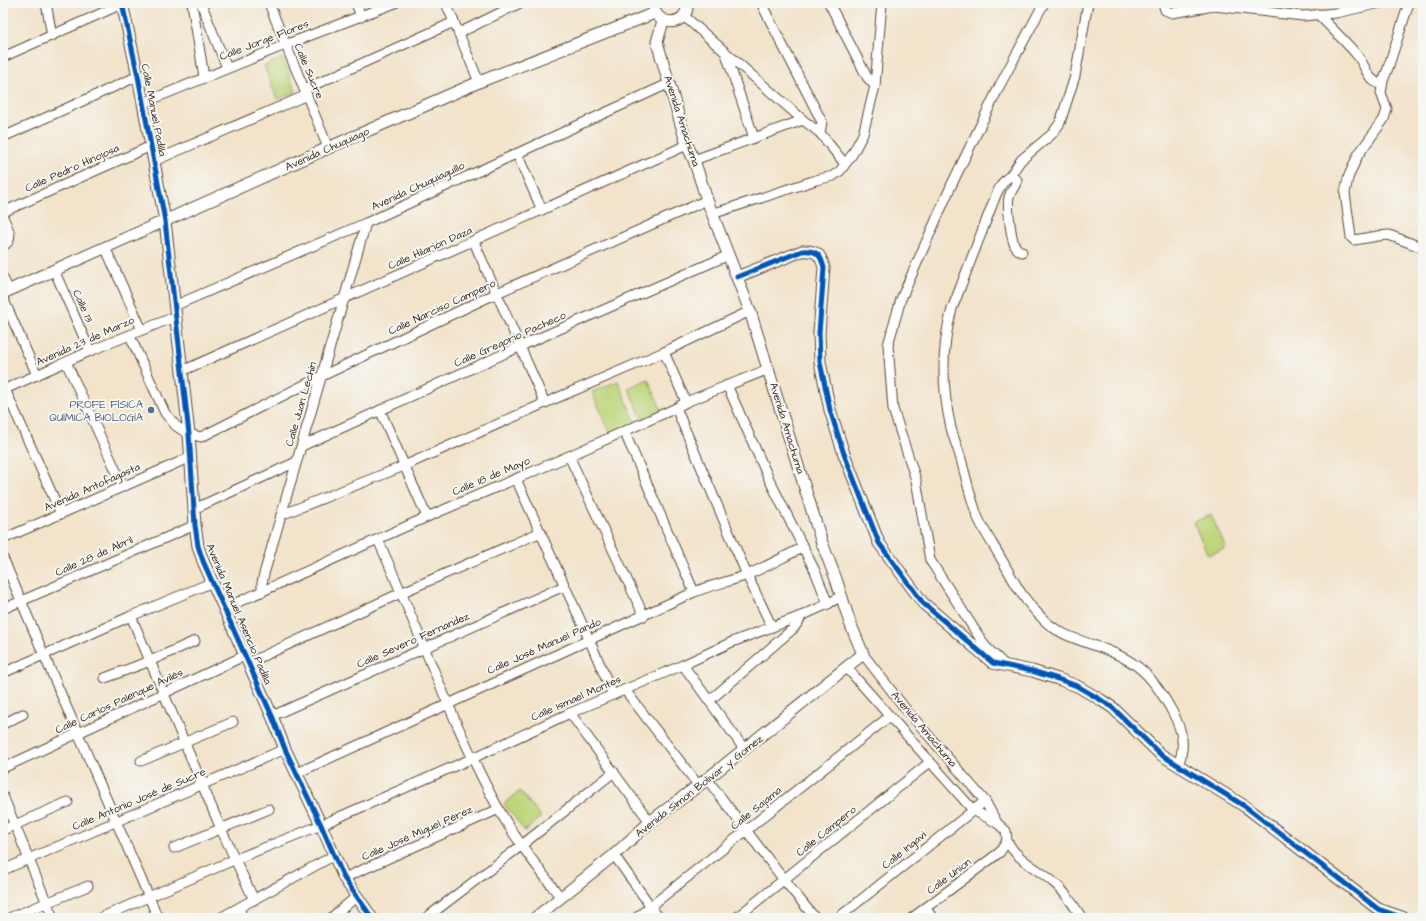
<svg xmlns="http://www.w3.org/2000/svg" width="1426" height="921" font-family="'Architects Daughter',sans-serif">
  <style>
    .green { fill: #bed67a; stroke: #7c804c }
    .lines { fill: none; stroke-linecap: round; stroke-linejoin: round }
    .minor-casing { stroke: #564638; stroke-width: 11 }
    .tertiary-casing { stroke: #564638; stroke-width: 13 }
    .minor { stroke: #fff; stroke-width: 9 }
    .tertiary { stroke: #fff; stroke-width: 11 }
    .cycleway-casing { stroke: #f6f6f2; stroke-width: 8 }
    .cycleway { stroke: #0057b8; stroke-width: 5 }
    .service-dot { fill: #5c6f8a; stroke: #f6f6f2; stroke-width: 1.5 }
    .labels { text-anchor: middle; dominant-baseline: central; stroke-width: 4; stroke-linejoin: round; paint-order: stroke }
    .street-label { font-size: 11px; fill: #3b2a1e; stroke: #f6f6f2 }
    .service-label { font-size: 11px; fill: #4e5e75; stroke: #f6f6f2; text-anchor: end }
  </style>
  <rect width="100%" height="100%" fill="#f6f6f2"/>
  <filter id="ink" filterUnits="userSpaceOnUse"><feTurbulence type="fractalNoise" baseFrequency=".025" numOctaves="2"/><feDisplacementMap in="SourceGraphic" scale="8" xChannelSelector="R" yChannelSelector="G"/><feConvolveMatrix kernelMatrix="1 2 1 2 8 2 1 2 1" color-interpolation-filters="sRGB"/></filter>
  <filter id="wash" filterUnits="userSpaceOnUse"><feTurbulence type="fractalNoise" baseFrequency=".012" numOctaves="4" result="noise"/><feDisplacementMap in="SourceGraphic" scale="16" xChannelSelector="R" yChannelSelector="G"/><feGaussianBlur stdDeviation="0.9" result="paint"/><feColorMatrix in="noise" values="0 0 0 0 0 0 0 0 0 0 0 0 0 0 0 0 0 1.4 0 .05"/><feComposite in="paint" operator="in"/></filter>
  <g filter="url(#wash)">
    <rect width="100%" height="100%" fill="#f2e3ca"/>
    <g class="green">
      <path d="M 283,58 L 296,92 L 277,99 L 264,66 Z"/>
      <path d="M 648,379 L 662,411 L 643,420 L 628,388 Z"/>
      <path d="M 618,381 L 636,424 L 611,435 L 592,392 Z"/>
      <path d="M 1211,515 L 1226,548 L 1208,555 L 1193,522 Z"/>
      <path d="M 520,791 L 541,817 L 525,831 L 504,804 Z"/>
    </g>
  </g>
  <g filter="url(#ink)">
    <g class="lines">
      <g class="minor-casing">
        <g id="minor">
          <path d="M 46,3 L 52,36"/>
          <path d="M 192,3 L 204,77"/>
          <path d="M 201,3 L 227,68"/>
          <path d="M 269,3 C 288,52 309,99 328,148"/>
          <path d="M 356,3 L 361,17"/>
          <path d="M 446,3 L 479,82"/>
          <path d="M 761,3 L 822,122 L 820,133"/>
          <path d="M 1163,3 L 1165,10 L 1172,13 L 1214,6 L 1303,16 L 1336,13 L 1381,3"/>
          <path d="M 1409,3 L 1388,68 L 1383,81 L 1381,93 L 1387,109 L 1384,119 L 1358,155 L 1348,178 L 1345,193 L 1351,237 L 1354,240 L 1378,236 L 1389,235 L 1423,248"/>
          <path d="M 1318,14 C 1331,28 1345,41 1357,55 C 1367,67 1366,80 1382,85"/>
          <path d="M 684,16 L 803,120 L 820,133 L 845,164"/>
          <path d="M 459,33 L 520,3"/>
          <path d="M 726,54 L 754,138"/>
          <path d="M 3,57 L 122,4"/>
          <path d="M 875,86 L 882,3"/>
          <path d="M 305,89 L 454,22"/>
          <path d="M 143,103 L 285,45 L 395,3"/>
          <path d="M 3,137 L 138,76"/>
          <path d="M 517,154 L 542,210"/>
          <path d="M 694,160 L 803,120"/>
          <path d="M 154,161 L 307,95"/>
          <path d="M 1010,176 L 1021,160 L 1052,134 L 1060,123 L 1075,76 L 1088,3"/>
          <path d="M 3,212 L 151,146"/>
          <path d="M 712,214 L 816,180 L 833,176 L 840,171 L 852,155 L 863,134 L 875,86 L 867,77 L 829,3"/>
          <path d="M 3,217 C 7,227 16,239 3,246"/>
          <path d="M 474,242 L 545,403"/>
          <path d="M 105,247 L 142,330"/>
          <path d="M 1022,252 C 1019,251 1017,249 1015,246 C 1011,239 1007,206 1009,197 C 1011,190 1016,186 1017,180 L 1014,178 L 1010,176 C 1003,180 999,188 996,195 L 952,309 C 941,348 942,389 951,428 C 954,440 959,451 962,463 C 967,482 971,500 978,518 C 985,533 994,546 1002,560 C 1015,583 1023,600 1043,619 C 1058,634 1074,638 1093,645 C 1136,659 1152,674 1173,713 C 1182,730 1186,746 1178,765"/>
          <path d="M 54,270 L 90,351"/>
          <path d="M 3,278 L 9,291"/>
          <path d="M 3,298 L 37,375"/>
          <path d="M 174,306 L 366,223 L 670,83"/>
          <path d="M 130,336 L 165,413 L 176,426 L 182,430 L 189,434 L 201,437 L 322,376 L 497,293 L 707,200"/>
          <path d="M 664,352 L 686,402"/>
          <path d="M 66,362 L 123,486"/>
          <path d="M 182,371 L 687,145"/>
          <path d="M 727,385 L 768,477 L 815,571 L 828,604"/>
          <path d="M 5,389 L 61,514"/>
          <path d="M 3,390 L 90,351 L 177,316"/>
          <path d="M 676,408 L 747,575 L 772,627"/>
          <path d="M 380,410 L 427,517"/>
          <path d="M 624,431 L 694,592"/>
          <path d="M 302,446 L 521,346 L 729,255"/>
          <path d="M 569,456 L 644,616"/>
          <path d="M 516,479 L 589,639 L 613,695"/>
          <path d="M 194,509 L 296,462"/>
          <path d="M 281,515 L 404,466 L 545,403 L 664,352 L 750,311"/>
          <path d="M 3,539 L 191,457"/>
          <path d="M 378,540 C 419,629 451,722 498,808 C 516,840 539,869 561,898"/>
          <path d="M 3,558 L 44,655 L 158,918"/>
          <path d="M 262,592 L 262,583 L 264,574 L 366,223"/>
          <path d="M 225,608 L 427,517 L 569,456 L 676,408 L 686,402 L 769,369"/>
          <path d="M 3,609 L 195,525"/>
          <path d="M 131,616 L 221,829 L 254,900"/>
          <path d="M 863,654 L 904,707 L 985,801 L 997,823 L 1006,831 L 1007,841 L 1000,852 L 912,918"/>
          <path d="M 248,663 L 403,592 L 541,532"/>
          <path d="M 683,665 L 745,750"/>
          <path d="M 1006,666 L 985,646 L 930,560 L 916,480 L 893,409 L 888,345 L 901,299 L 951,186 L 1000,85 L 1044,3"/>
          <path d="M 847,668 L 973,810 L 997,823"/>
          <path d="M 3,673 L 131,616 L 213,582"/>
          <path d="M 105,678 L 150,661 L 195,641"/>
          <path d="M 625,690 L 699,786"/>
          <path d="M 709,701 L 794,628 L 799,621 L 801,616"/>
          <path d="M 570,713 L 650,822"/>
          <path d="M 272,716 L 564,586"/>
          <path d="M 3,724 L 23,714"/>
          <path d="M 141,761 L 233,722"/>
          <path d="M 3,768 L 244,656"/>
          <path d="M 297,773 C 428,712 560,653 692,593 C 710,585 729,582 747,575 C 766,567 785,556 804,547"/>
          <path d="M 707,779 L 784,880 L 815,918"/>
          <path d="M 3,796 L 53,918"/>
          <path d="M 3,830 L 68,802"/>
          <path d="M 1007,841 C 1017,860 1037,868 1053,882 C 1065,891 1074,906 1082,918"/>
          <path d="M 174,848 L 269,809"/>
          <path d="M 614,855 L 659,918"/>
          <path d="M 3,870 L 285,749"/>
          <path d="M 344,878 L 499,809"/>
          <path d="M 240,908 L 241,918"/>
          <path d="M 925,908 L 933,918"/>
          <path d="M 9,918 L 88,886"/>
          <path d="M 100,918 L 236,859 L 321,825 L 473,758 L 570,713 L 683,665 L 732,642 L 801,616 L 828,604 L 841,596"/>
          <path d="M 220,918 L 333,856"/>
          <path d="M 331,918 L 356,897"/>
          <path d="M 426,918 L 522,845 L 614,772"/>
          <path d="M 636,918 L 890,716"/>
          <path d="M 736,918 L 930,762"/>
          <path d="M 838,918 L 985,801"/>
        </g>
      </g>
      <g class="tertiary-casing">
        <g id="tertiary">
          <path d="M 122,3 L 138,76 L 165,221 L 189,434 L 195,525 L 198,546 L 203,561 L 272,716 L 285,749 L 321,825 L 344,878 L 372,918"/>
          <path d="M 654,3 C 653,29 690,27 687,3"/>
          <path d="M 737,277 L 802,251 C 816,250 821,254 824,268 L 819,333 L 820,362 L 830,410 L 844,454 L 879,543 L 923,603 L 993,663 L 1032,671 L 1058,679 L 1077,686 L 1101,700 L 1113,708 L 1160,754 L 1246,807 L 1378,909 L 1404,918"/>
          <path d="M 3,293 L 328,148 L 479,82 L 655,13"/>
          <path d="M 535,918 L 614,855 L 650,822 L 707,779 L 863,654 L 850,623 L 836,579 L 822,543 L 750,311 L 707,200 L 694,160 L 687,145 L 657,42 L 663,21"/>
        </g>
      </g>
      <use href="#minor" class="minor"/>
      <use href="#tertiary" class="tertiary"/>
      <g class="cycleway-casing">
        <g id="cycleway">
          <path d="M 122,3 L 138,76 L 165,221 L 189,434 L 195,525 L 198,546 L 203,561 L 272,716 L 285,749 L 321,825 L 344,878 L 372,918"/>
          <path d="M 737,277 L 802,251 C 816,250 821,254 824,268 L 819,333 L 820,362 L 830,410 L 844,454 L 879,543 L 923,603 L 993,663 L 1032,671 L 1058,679 L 1077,686 L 1101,700 L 1113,708 L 1160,754 L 1246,807 L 1378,909 L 1404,918"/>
        </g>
      </g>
      <use href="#cycleway" class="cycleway"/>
    </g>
  </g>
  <circle class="service-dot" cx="151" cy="410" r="4"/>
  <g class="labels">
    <g class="street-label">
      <text transform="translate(264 40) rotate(-21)">Calle Jorge Flores</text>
      <text transform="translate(309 71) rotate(67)">Calle Sucre</text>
      <text transform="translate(154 110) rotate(79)">Calle Manuel Padilla</text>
      <text transform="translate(682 121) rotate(72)">Avenida Amachuma</text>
      <text transform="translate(327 149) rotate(-24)">Avenida Chuquiago</text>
      <text transform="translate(72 168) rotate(-24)">Calle Pedro Hinojosa</text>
      <text transform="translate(418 186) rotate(-25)">Avenida Chuquiaguillo</text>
      <text transform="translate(430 248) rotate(-24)">Calle Hilarión Daza</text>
      <text transform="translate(83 306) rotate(66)">Calle 13</text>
      <text transform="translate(442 307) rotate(-25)">Calle Narciso Campero</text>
      <text transform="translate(510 339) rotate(-24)">Calle Gregorio Pacheco</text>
      <text transform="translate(85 341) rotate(-24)">Avenida 23 de Marzo</text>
      <text transform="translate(301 404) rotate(-74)">Calle Juan Lechin</text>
      <text transform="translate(787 428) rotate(73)">Avenida Amachuma</text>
      <text transform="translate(491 476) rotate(-23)">Calle 18 de Mayo</text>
      <text transform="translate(92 487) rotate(-24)">Avenida Antofagasta</text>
      <text transform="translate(94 556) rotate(-24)">Calle 28 de Abril</text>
      <text transform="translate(239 614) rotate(67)">Avenida Manuel Asencio Padilla</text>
      <text transform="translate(413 640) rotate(-24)">Calle Severo Fernandez</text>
      <text transform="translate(544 646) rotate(-24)">Calle José Manuel Pando</text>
      <text transform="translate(576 698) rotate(-24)">Calle Ismael Montes</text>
      <text transform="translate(119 701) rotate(-25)">Calle Carlos Palenque Avilés</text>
      <text transform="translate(924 729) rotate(50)">Avenida Amachuma</text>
      <text transform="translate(699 786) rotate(-38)">Avenida Simon Bolivar y Gomez</text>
      <text transform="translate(139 799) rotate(-23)">Calle Antonio José de Sucre</text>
      <text transform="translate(756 808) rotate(-39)">Calle Sajama</text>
      <text transform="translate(826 831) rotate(-39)">Calle Campero</text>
      <text transform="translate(417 833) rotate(-24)">Calle José Miguel Pérez</text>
      <text transform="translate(904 850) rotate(-39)">Calle Ingavi</text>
      <text transform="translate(949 876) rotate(-37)">Calle Union</text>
    </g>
    <g class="service-label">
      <text x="143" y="404">PROFE FÍSICA<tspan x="143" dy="13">QUÍMICA BIOLOGÍA</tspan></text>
    </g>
  </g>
  <rect width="1426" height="921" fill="none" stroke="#f6f6f2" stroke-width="16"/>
</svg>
